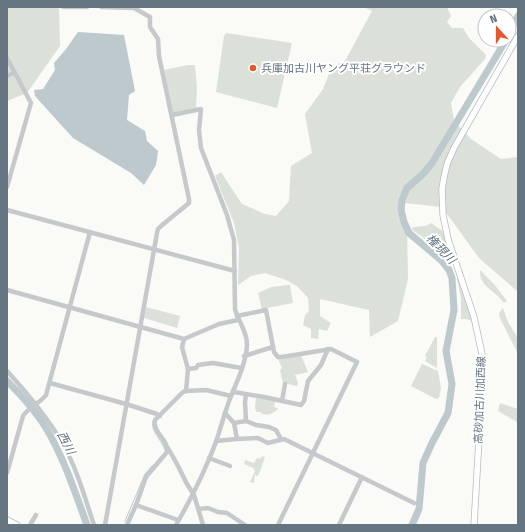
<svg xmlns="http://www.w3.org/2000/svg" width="525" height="532" font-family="'Fira Sans Condensed','Noto Sans JP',sans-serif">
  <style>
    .green { fill: #dbe1d8 }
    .water { fill: #bdc9cd }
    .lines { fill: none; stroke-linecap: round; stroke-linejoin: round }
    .stream { stroke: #bdc9cd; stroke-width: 1 }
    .river { stroke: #bdc9cd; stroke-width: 7 }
    .major-casing { stroke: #b8bdc0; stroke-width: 7 }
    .minor { stroke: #c5c9cc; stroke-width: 4.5 }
    .major { stroke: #fff; stroke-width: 5.5 }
    .poi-dot { fill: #e3572e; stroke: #fff; stroke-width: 1.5 }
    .labels { text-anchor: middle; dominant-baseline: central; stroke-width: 4; stroke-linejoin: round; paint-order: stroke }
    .poi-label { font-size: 11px; fill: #657582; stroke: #fff; text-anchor: start }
    .street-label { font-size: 11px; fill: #657582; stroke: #fff }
    .water-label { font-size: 12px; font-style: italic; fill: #60747c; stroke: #fff }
  </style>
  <rect width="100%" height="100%" fill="#fafaf7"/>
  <g class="green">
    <path d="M 7,7 L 59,7 L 60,46 L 27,93 L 7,101 Z"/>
    <path d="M 364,7 L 447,7 L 451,16 L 447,22 L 452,28 L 463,28 L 469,38 L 486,55 L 485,59 L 460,87 L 451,103 L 454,121 L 471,139 L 501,159 L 518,157 L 518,292 L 479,258 L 442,207 L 404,203 L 407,228 L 408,279 L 398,321 L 370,337 L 369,310 L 320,299 L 320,316 L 331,323 L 327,331 L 319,329 L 318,339 L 311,338 L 311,329 L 303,325 L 305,315 L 309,311 L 308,298 L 297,286 L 286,280 L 265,273 L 251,276 L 238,285 L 239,248 L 234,223 L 215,176 L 221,172 L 242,204 L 265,214 L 276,216 L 289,201 L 291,166 L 312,153 L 305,114 L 323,89 L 332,66 L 345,61 L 372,11 Z"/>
    <path d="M 226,33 L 292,43 L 277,108 L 216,92 L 224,36 Z"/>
    <path d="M 188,65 L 195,65 L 197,88 L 196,108 L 173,113 L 164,70 Z"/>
    <path d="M 431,223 L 444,232 L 454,265 L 450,260 L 447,255 L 414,231 L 411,228 C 419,225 425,228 431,223 Z"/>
    <path d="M 480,270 L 494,284 L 507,301 L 504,303 C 495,290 479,287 480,270 Z"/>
    <path d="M 458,277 L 473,321 L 466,319 L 461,319 L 461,299 L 457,278 Z"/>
    <path d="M 288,285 L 290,285 L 293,303 L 262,309 L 258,293 L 271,287 Z"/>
    <path d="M 146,307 L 180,316 L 177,328 L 144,318 Z"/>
    <path d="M 503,308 L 508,322 L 518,338 L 518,354 L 500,318 L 499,313 Z"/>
    <path d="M 435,337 L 437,337 L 437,368 L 425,361 L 427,357 L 425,356 Z"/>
    <path d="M 301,355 L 308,372 L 295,375 L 298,383 L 297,386 L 283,383 L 280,370 L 282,368 L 278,359 Z"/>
    <path d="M 422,364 L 438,371 L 441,388 L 439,398 L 436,399 L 411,386 Z"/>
    <path d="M 256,397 L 275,401 L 274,407 L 278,408 L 277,410 C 272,414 265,417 260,412 L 256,412 L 256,410 L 255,409 Z"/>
    <path d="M 500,403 L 518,409 L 517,422 L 498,411 Z"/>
    <path d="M 262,456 L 265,457 L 259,474 L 257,476 L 255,475 L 254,483 L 250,482 L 255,471 L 253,468 L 244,464 L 245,460 L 254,463 L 257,458 L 260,459 Z"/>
  </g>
  <path class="water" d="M 78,32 L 124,35 L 135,91 L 129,95 L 127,120 L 145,131 L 147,141 L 158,151 L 156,165 L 144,185 L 131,173 L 73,138 L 35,96 L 34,90 L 43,89 L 55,70 L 54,63 L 66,49 Z"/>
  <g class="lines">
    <g class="stream">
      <path d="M 153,421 C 150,431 162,440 165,450"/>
      <path d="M 125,521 L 145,474 L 153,465"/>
    </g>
    <g class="river">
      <path d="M 509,34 L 518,16"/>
      <path d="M 7,381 C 21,395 36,411 46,428 C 64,458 75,492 87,525"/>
      <path d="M 412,525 L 419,509 L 423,463 L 432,443 L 448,413 L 452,384 L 446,351 L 454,310 L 452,278 L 449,270 L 442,261 L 409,233 L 404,222 L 401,210 L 402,200 L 407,188 L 423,174 L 432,163 L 506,40"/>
    </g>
    <g class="major-casing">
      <g id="major">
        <path d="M 7,520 L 17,525"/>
        <path d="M 474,525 L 482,387 L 482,354 L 474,317 L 448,239 L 443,215 L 442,189 L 444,177 L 447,164 L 454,148 L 518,36"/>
      </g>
    </g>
    <g class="minor">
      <path d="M 63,7 L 87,7"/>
      <path d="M 101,7 L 134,8 L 150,17 L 150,27 L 158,39 L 159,56 L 189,199 L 189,203 L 161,226 L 158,229 L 157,233 L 105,525"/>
      <path d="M 7,58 L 31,103 L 7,187"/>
      <path d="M 7,76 L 14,73"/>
      <path d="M 172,115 L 201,109 L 199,130 L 201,148 L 227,215 L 234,240 L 235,309 C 238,321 247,331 247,344 C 247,360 237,382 231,396 C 225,411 221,427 216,442 C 205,471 191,499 176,525"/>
      <path d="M 7,210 L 235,271"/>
      <path d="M 7,290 L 184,339"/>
      <path d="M 237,316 L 266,310 L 274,352 L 278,357 L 282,357 L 331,349 L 357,362 L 278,525"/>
      <path d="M 244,356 L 273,347"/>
      <path d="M 188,369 L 196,368 L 198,365 L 213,363 L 241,368"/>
      <path d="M 7,371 C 28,394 47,417 63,444 C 77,469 85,498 94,525"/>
      <path d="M 50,383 L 126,404 L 157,414 L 160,416"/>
      <path d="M 186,391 L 206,390 L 231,396"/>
      <path d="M 234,392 L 264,397 L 301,405 L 304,401 L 308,381 L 321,365 L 328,349"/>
      <path d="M 282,401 L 285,384"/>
      <path d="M 225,413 L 234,423 L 237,439"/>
      <path d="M 246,421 L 245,402 L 246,395"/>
      <path d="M 234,423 L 246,421 L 256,425 L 269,427 L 276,430 L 281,439"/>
      <path d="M 216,441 L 237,439 L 258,438 L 268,443 L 284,439 L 414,503"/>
      <path d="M 168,448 L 177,464 L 187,484 L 194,495 L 203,525"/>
      <path d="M 209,458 L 230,466"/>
      <path d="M 7,473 L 23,416 C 29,407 40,403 46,395 L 90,232"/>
      <path d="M 136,505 L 178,520"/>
      <path d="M 199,509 L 208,508 L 218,512 L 227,513 L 245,525"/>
      <path d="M 30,525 L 36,515"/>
      <path d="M 127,525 L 136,505 L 146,477 L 167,452 C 169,440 152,432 155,420 L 183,392 L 186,391 L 188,369 L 182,347 L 184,339 L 219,324 L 238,320"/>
      <path d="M 339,525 L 362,477"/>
    </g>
    <use href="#major" class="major"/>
  </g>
  <circle class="poi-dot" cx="253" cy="68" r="4"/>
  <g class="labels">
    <g class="poi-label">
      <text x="261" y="68">兵庫加古川ヤング平荘グラウンド</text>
    </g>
    <g class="street-label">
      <text transform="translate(480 400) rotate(-88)">高砂加古川加西線</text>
    </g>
    <g class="water-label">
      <text transform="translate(441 249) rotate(46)">権現川</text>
      <text transform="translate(66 443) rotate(63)">西川</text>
    </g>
  </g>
  <rect width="525" height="532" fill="none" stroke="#657582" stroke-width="16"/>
  <g transform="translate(497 28) rotate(339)"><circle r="19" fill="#ffffff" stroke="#c1c8cd"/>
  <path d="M0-3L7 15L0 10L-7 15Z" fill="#e3572e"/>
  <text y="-6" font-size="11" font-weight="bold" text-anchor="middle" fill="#657582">N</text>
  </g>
</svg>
